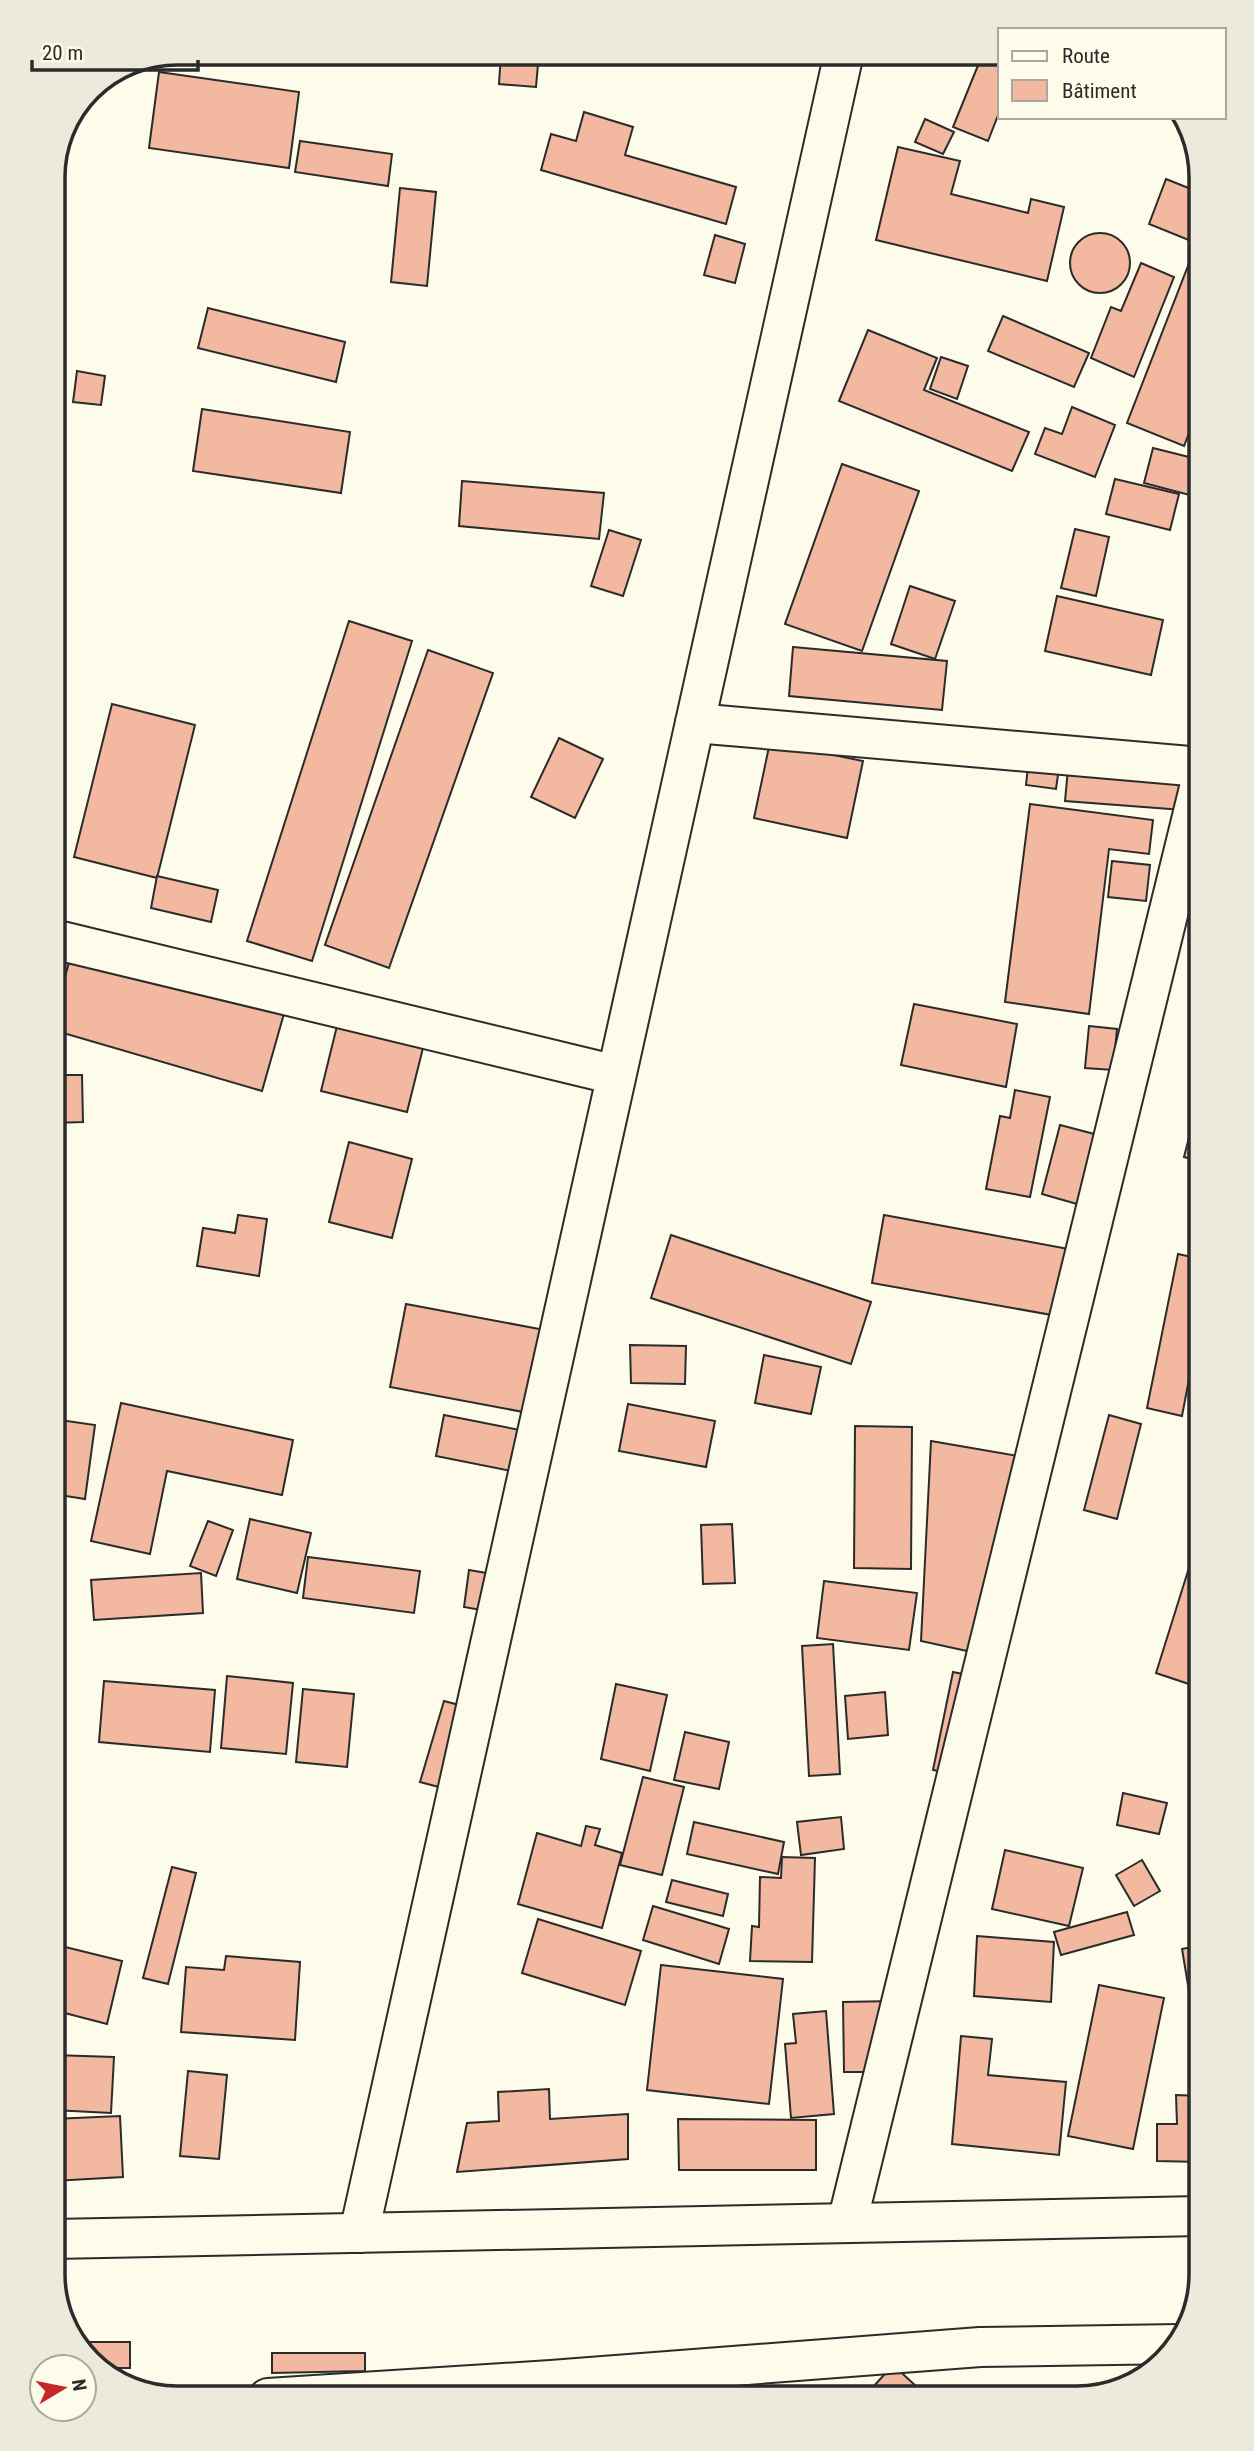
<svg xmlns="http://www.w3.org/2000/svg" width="1254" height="2451" font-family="'Roboto Condensed',sans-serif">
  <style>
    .building { fill: #f2b8a0; stroke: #2b2b2b; stroke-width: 2 }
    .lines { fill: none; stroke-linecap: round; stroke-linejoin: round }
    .minor-casing { stroke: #2b2b2b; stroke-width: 42 }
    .minor { stroke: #fdfbea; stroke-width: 38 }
    .rim { fill: none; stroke: #2b2b2b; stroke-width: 3.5 }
  </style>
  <rect width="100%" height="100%" fill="#fdfbea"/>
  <g class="building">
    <path d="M 501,53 L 539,53 L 536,87 L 499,84 Z"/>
    <path d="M 983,53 L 1000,53 L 1000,110 L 988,141 L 953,127 Z"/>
    <path d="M 159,72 L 299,92 L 289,168 L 149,148 Z"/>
    <path d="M 584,112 L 633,127 L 625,155 L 736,187 L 726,224 L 541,170 L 551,134 L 576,141 Z"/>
    <path d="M 925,119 L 954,132 L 943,154 L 915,142 Z"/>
    <path d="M 300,141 L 392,154 L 388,186 L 295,172 Z"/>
    <path d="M 898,147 L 960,161 L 951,194 L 1028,213 L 1031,199 L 1064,207 L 1047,281 L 876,240 Z"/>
    <path d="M 1166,179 L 1201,193 L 1201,245 L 1149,224 Z"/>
    <path d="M 400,188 L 436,192 L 427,286 L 391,282 Z"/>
    <circle cx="1100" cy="263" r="30"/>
    <path d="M 715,235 L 745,244 L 735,283 L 704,275 Z"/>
    <path d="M 1193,253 L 1201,256 L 1201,402 L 1184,446 L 1127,423 Z"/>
    <path d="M 1141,263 L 1174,277 L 1134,377 L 1091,358 L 1111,307 L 1121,311 Z"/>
    <path d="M 208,308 L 345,342 L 336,382 L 198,348 Z"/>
    <path d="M 1003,316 L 1089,353 L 1074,387 L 988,351 Z"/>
    <path d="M 868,330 L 937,358 L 924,390 L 1029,432 L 1012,471 L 839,401 Z"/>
    <path d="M 941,357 L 968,366 L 957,399 L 930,389 Z"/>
    <path d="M 77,371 L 105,376 L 101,405 L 73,402 Z"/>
    <path d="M 1072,407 L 1115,425 L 1095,477 L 1035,454 L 1045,428 L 1062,434 Z"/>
    <path d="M 202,409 L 350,432 L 341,493 L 193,471 Z"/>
    <path d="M 1201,441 L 1201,498 L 1144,483 L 1153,448 L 1197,459 Z"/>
    <path d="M 842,464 L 919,491 L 862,651 L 785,624 Z"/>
    <path d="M 1115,479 L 1179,494 L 1170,530 L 1106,514 Z"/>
    <path d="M 462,481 L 604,493 L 599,539 L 459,526 Z"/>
    <path d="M 1075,529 L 1109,537 L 1096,596 L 1061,588 Z"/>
    <path d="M 609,530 L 641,540 L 623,596 L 591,586 Z"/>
    <path d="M 910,586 L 955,601 L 935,659 L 891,644 Z"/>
    <path d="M 1057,596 L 1163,620 L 1151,675 L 1045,651 Z"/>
    <path d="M 349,621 L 412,641 L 312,961 L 247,941 Z"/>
    <path d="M 793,647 L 947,661 L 942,710 L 789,696 Z"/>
    <path d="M 428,650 L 493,673 L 389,968 L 325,945 Z"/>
    <path d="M 1198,676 L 1201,677 L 1201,718 L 1192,716 Z"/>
    <path d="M 112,704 L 195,725 L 157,878 L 74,857 Z"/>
    <path d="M 559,738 L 603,759 L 575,818 L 531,797 Z"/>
    <path d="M 770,742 L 863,761 L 847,838 L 754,818 Z"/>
    <path d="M 1029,757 L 1060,761 L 1056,789 L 1026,785 Z"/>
    <path d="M 1069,758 L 1199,770 L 1196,811 L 1065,801 Z"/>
    <path d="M 1030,804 L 1153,820 L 1149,854 L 1109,849 L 1089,1014 L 1005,1002 Z"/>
    <path d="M 1112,861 L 1150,865 L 1146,901 L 1108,897 Z"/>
    <path d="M 157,876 L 218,890 L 211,922 L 151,908 Z"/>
    <path d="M 72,952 L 287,1003 L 262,1091 L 53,1030 L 53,1019 Z"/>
    <path d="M 914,1004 L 1017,1024 L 1006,1087 L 901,1065 Z"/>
    <path d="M 337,1026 L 423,1048 L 407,1112 L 321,1091 Z"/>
    <path d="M 1089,1026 L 1117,1029 L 1113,1070 L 1085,1068 Z"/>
    <path d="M 53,1075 L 82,1075 L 83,1122 L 53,1123 Z"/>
    <path d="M 1015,1090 L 1050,1097 L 1030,1197 L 986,1189 L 1000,1116 L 1010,1118 Z"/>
    <path d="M 1201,1090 L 1201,1162 L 1184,1157 Z"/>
    <path d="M 1060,1125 L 1102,1136 L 1084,1206 L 1042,1194 Z"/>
    <path d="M 349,1142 L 412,1159 L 392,1238 L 329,1222 Z"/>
    <path d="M 238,1215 L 267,1219 L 259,1276 L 197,1266 L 203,1228 L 235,1233 Z"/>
    <path d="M 884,1215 L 1074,1250 L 1063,1317 L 872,1283 Z"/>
    <path d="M 671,1235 L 871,1302 L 851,1364 L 651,1298 Z"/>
    <path d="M 1178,1254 L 1201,1259 L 1201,1316 L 1182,1416 L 1147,1408 Z"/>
    <path d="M 406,1304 L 550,1331 L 534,1414 L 390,1387 Z"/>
    <path d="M 630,1345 L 686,1346 L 685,1384 L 631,1383 Z"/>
    <path d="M 764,1355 L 821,1367 L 811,1414 L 755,1403 Z"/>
    <path d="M 121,1403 L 293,1440 L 282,1495 L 167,1471 L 150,1554 L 91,1541 Z"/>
    <path d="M 628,1404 L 715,1421 L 706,1467 L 619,1451 Z"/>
    <path d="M 444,1415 L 535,1433 L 526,1474 L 436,1456 Z"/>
    <path d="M 1109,1415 L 1141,1424 L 1117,1519 L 1084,1510 Z"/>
    <path d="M 53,1419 L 95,1425 L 85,1499 L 53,1494 Z"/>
    <path d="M 855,1426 L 912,1427 L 911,1569 L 854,1568 Z"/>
    <path d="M 931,1441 L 1029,1458 L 990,1656 L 921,1641 Z"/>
    <path d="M 250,1519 L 311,1533 L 297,1593 L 237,1579 Z"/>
    <path d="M 208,1521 L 233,1530 L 216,1576 L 190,1566 Z"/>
    <path d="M 732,1524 L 735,1583 L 703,1584 L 701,1525 Z"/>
    <path d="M 1193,1555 L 1201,1558 L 1201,1688 L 1156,1673 Z"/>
    <path d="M 308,1557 L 420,1571 L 414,1613 L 303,1598 Z"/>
    <path d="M 469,1570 L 515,1578 L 509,1615 L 464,1607 Z"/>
    <path d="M 201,1573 L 203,1613 L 94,1620 L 91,1580 Z"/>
    <path d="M 824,1581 L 917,1593 L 909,1650 L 817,1638 Z"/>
    <path d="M 833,1644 L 840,1774 L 809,1776 L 802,1646 Z"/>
    <path d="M 953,1672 L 987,1679 L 967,1777 L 933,1770 Z"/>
    <path d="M 227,1676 L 293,1683 L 286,1754 L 221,1748 Z"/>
    <path d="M 104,1681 L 215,1690 L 210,1752 L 99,1742 Z"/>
    <path d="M 616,1684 L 667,1695 L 650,1771 L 601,1759 Z"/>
    <path d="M 303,1689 L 354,1694 L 347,1767 L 296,1762 Z"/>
    <path d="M 885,1692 L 888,1735 L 848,1739 L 845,1696 Z"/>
    <path d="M 444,1701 L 478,1710 L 454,1791 L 420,1782 Z"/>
    <path d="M 685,1732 L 729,1742 L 719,1789 L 674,1780 Z"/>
    <path d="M 643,1777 L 684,1787 L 662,1875 L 620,1865 Z"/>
    <path d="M 1123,1793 L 1167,1803 L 1159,1834 L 1117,1825 Z"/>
    <path d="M 841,1817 L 844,1849 L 801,1855 L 797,1822 Z"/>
    <path d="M 694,1822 L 784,1842 L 778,1874 L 687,1854 Z"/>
    <path d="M 586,1826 L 600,1829 L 595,1845 L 622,1853 L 602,1928 L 518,1904 L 537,1833 L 581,1846 Z"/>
    <path d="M 1005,1850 L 1083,1868 L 1069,1926 L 992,1909 Z"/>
    <path d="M 782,1857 L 815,1858 L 812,1962 L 750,1961 L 752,1926 L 759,1927 L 760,1877 L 781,1878 Z"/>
    <path d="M 1142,1860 L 1160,1891 L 1134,1906 L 1116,1875 Z"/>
    <path d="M 172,1867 L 196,1873 L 168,1984 L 143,1978 Z"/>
    <path d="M 672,1880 L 728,1894 L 723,1916 L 666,1902 Z"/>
    <path d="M 653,1906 L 729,1929 L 719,1964 L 643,1940 Z"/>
    <path d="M 1127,1912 L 1134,1935 L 1061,1955 L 1054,1932 Z"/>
    <path d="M 538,1919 L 641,1951 L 625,2005 L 522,1973 Z"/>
    <path d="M 977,1936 L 1054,1942 L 1051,2002 L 974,1996 Z"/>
    <path d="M 53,1944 L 122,1961 L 107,2024 L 53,2010 Z"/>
    <path d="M 1201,1945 L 1201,2020 L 1194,2021 L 1182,1949 Z"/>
    <path d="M 226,1956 L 300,1962 L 295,2040 L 181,2032 L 186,1967 L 224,1970 Z"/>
    <path d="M 661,1965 L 783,1979 L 769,2104 L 647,2090 Z"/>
    <path d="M 1099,1985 L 1164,1998 L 1133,2149 L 1068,2136 Z"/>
    <path d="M 894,2001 L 895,2072 L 844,2072 L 843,2002 Z"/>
    <path d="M 826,2011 L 834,2114 L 791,2118 L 785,2044 L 796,2043 L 793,2014 Z"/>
    <path d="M 961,2036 L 992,2039 L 988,2075 L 1066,2082 L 1059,2155 L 952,2144 Z"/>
    <path d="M 53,2055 L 114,2057 L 111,2113 L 53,2110 Z"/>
    <path d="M 188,2071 L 227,2075 L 219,2159 L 180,2156 Z"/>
    <path d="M 549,2089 L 550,2119 L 628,2114 L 628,2159 L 457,2172 L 467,2123 L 499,2121 L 498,2092 Z"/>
    <path d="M 1176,2095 L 1201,2096 L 1201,2162 L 1157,2161 L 1157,2124 L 1177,2124 Z"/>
    <path d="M 120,2116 L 123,2177 L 53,2181 L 53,2119 Z"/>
    <path d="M 678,2119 L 816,2120 L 816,2170 L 679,2170 Z"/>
    <path d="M 78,2342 L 130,2342 L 130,2368 L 98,2368 Z"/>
    <path d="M 272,2353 L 365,2353 L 365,2371 L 272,2373 Z"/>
    <path d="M 893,2365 L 929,2398 L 863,2398 Z"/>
  </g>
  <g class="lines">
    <g class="minor-casing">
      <g id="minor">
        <path d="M 695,723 L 1201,767"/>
        <path d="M 53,939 L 616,1075"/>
        <path d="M 847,2223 L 1201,780"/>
        <path d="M 359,2233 L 844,53"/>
        <path d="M 53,2239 L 1201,2216"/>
        <path d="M 268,2398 L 551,2380 L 980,2347 L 1180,2344"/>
      </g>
    </g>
    <use href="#minor" class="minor"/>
  </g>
  <path d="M0 0H1254V2451H0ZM177 65H1077A112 112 0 0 1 1189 177V2274A112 112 0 0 1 1077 2386H177A112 112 0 0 1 65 2274V177A112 112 0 0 1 177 65Z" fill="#eceadb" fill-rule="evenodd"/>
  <path class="rim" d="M177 65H1077A112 112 0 0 1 1189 177V2274A112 112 0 0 1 1077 2386H177A112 112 0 0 1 65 2274V177A112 112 0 0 1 177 65Z"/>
  <rect x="998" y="28" width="228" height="91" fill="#fdfbea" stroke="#a9a89e" stroke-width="2"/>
  <rect x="1012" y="51" width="35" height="10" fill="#fdfbea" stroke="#a9a89e" stroke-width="2"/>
  <text x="1062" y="63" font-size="21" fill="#2b2b2b">Route</text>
  <rect x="1012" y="80" width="35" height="21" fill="#f2b8a0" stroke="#a9a89e" stroke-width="2"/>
  <text x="1062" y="98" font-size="21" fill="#2b2b2b">Bâtiment</text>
  <g transform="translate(63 2388) rotate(80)"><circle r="33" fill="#fdfbea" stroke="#a9a89e" stroke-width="2"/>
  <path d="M0-5L12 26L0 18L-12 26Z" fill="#c62828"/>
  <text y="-10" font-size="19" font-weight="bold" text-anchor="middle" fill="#2b2b2b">N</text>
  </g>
  <path d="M32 60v10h166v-10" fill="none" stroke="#2b2b2b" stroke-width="3.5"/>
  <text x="42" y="60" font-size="21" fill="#2b2b2b" stroke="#fdfbea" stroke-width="5" paint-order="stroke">20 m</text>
</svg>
